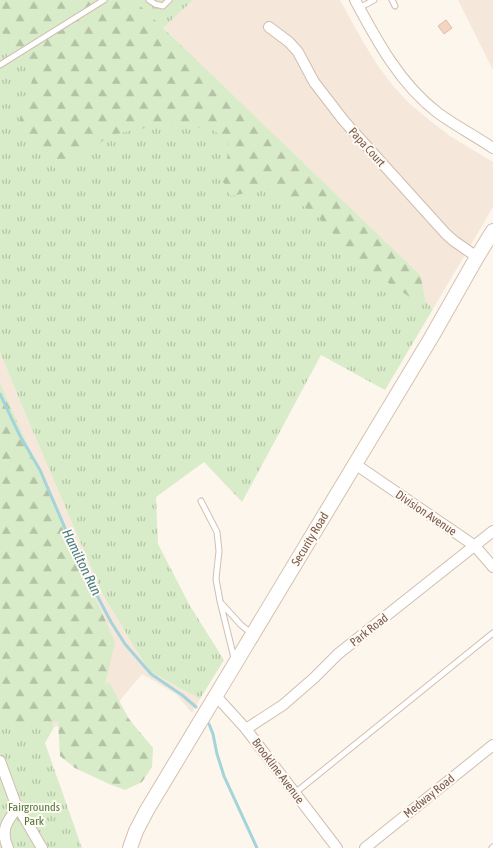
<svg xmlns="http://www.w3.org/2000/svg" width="493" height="848" font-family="'Asap Condensed',sans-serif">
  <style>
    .residential { fill: #f5e8da }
    .grass { fill: url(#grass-tufts) }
    .forest { fill: url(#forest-firs) }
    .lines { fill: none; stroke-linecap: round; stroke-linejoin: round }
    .stream { stroke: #a5d3da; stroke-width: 3 }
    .building { fill: #f3d5c3; stroke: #e6bba3 }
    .lane-casing { stroke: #d1beb0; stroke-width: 7 }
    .street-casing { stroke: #d1beb0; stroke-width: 12 }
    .secondary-casing { stroke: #d6c0b0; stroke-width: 16 }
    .lane { stroke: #fff; stroke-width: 5 }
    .street { stroke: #fff; stroke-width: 10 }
    .secondary { stroke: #fff; stroke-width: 14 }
    .labels { text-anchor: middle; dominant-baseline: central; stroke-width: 4; stroke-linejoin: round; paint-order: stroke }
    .street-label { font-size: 12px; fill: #7a5c4d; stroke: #fffaf3 }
    .park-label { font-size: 12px; fill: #537a41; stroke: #fffaf3 }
    .water-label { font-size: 14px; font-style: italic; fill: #437c86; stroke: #fffaf3 }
  </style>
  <defs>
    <pattern id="grass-tufts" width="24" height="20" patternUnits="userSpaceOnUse" patternTransform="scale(1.25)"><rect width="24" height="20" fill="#d8ecc9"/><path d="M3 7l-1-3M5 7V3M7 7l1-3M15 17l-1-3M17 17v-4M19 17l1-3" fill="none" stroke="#b4c2a5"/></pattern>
    <pattern id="forest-firs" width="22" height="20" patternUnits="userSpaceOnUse" patternTransform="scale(1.25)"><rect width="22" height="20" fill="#d8ecc9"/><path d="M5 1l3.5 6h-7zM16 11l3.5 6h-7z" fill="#b4c2a5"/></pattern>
  </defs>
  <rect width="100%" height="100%" fill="#fdf6ec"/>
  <g class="residential">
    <path d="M 193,0 L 340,0 L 362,40 L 378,66 L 394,87 L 410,104 L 428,119 L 450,136 L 493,162 L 493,207 L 433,309 L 163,27 Z"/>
    <path d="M 458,0 L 493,0 L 493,70 Z"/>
    <path d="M 0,352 L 25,413 L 103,595 L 149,671 L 200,699 L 192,713 L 176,694 L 142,674 L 106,717 L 54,727 L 0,508 Z"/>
  </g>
  <g class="grass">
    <path d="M 0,0 L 193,0 L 163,28 L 433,309 L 385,390 L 321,355 L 242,502 L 204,462 L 156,497 L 158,544 L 190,606 L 224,660 L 200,699 L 149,671 L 103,595 L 25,413 L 0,352 Z"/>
    <path d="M 0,508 L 54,727 L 45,743 L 82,848 L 0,848 Z"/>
  </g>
  <g class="forest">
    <path d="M 0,0 L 134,0 L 421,276 L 425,300 L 413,299 L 367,269 L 315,214 L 300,204 L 285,195 L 266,189 L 231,196 L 222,180 L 227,163 L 228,144 C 224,140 219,133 214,131 C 202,126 188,127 176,127 C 143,127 116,129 89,150 C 79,158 70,168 61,176 L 19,123 L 23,106 L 36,70 L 0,29 Z"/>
    <path d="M 0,383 L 115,642 L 105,685 L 109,682 L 129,719 L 153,748 L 152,767 L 142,782 L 125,790 L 109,784 L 75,768 L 60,756 L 58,722 L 46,721 L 12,734 L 0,708 Z"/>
  </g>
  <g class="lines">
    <g class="stream">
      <path d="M 0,394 L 20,436 L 40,470 L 80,563 L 111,622 L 125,644 L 151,674 L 182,695 L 196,707"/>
      <path d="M 209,724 L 213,734 L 217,754 L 224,776 L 257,848"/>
    </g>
  </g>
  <path class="building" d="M 446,20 L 452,28 L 444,34 L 438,26 Z"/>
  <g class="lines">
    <g class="lane-casing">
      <g id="lane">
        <path d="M 149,0 L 155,4 L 163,6 L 169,0"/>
        <path d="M 392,0 L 395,6"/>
        <path d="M 359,8 L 374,0"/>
        <path d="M 0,65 L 104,0"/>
        <path d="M 201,501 L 217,532 L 219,551 L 216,579 L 220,601 L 234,658"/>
        <path d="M 222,604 L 241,625 L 251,633"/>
        <path d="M 295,793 L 493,633"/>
        <path d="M 492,848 L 493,847"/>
      </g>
    </g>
    <g class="street-casing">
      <g id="street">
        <path d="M 355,0 C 377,41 400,84 438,113 C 456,126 475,136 493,148"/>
        <path d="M 269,27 L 289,42 L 298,52 L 314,82 L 344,121 L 446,234 L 454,241 L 477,257"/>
        <path d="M 355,464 L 475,546 L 493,567"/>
        <path d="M 216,696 L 246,729 L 337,848"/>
        <path d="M 246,729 L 283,705 L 314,678 L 338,654 L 493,531"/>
        <path d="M 0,761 L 15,802 L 42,848"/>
        <path d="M 8,848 C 0,830 7,821 18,807"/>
        <path d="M 365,848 L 493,745"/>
      </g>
    </g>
    <g class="secondary-casing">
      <path id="secondary" d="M 130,848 L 136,831 L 147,810 L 431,338 L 477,257 L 493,231"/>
    </g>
    <use href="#lane" class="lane"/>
    <use href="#street" class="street"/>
    <use href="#secondary" class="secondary"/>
  </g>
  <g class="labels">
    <g class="street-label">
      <text transform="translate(367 147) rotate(48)">Papa Court</text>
      <text transform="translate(426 513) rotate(34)">Division Avenue</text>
      <text transform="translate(310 539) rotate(-59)">Security Road</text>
      <text transform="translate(369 630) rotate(-38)">Park Road</text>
      <text transform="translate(278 771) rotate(53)">Brookline Avenue</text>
      <text transform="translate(429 796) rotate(-39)">Medway Road</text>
    </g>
    <g class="park-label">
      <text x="34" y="807">Fairgrounds<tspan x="34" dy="14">Park</tspan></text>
    </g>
    <g class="water-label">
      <text transform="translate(82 562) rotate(64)">Hamilton Run</text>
    </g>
  </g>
</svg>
